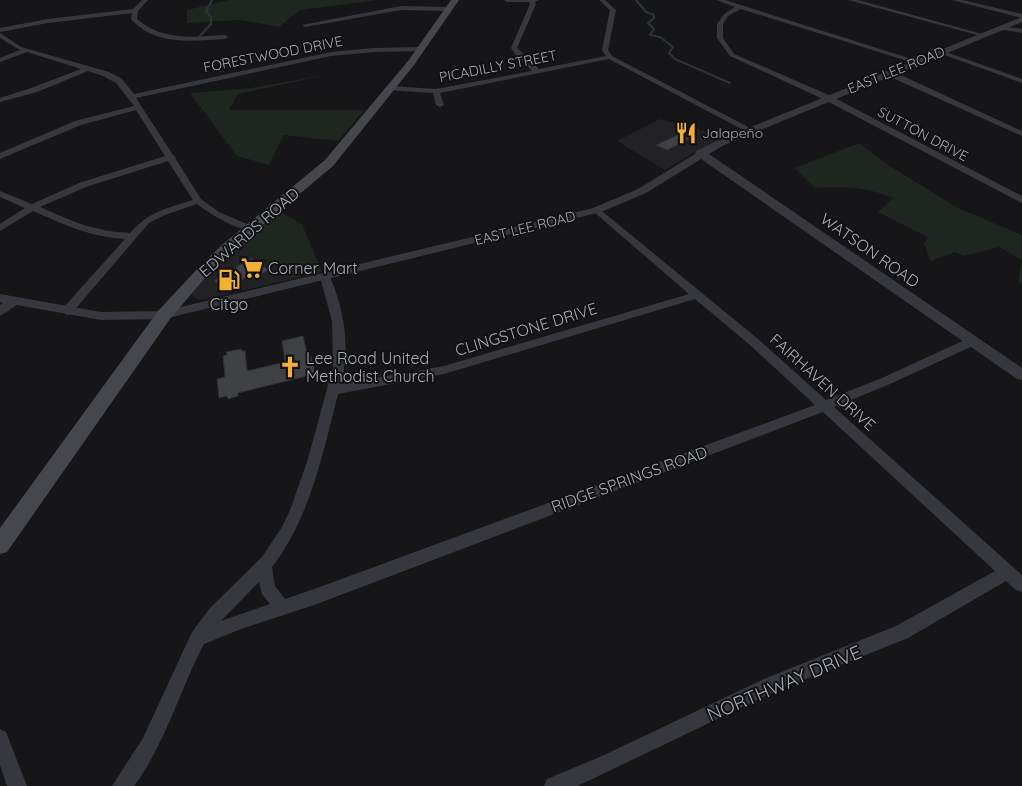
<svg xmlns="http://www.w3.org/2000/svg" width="1022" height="786" font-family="Quicksand,sans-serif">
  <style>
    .built { fill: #222225 }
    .green { fill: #1e261f }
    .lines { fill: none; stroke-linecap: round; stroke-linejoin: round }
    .stream { stroke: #2c353c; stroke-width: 2 }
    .building { fill: #404145; stroke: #303034 }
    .minor { fill: #37383d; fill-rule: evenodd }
    .tertiary { fill: #37383d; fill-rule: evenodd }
    .secondary { fill: #45474d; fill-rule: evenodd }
    .labels { text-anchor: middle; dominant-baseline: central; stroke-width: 4; stroke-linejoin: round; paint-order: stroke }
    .far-street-label { font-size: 14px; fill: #a8adb8; stroke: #111113 }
    .far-poi-label { font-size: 14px; fill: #a8adb8; stroke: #111113; text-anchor: start }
    .street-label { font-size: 16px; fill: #a8adb8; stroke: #111113 }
    .poi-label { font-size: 16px; fill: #a8adb8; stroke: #111113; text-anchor: start }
    .near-street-label { font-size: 19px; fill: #a8adb8; stroke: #111113 }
  </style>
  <rect width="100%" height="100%" fill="#161618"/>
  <g class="built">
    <path d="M 660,119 L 704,131 L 717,139 L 665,170 L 617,141 Z"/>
    <path d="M 239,244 L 292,279 L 202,300 L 193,297 L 192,292 L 202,279 Z"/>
  </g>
  <g class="green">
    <path d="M 229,0 L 378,0 L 300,10 L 279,27 L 240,20 L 187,23 L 187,10 Z"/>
    <path d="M 331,74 L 238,94 L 229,110 L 364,110 L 338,141 L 284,135 L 269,165 L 237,156 L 190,93 L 251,88 Z"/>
    <path d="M 859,143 L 888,165 L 958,208 L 1022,235 L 1022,283 L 1018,282 L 1022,260 L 999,247 L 964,256 L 955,252 L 931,261 L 924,244 L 928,237 L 878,212 L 893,198 C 868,187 842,186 815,188 L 795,168 Z"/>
    <path d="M 283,213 L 302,224 L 322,272 L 292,279 L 239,244 L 277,214 Z"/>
  </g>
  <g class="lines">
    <g class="stream">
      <path d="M 636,0 L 646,12 L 654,15 L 654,18 L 648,23 L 654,29 L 650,35 L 660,37 L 673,47 L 669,53 L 675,59 L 730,83"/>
      <path d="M 198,38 L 211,24 L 211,17 L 206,11 L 212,0"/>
    </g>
  </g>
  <g class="building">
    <path d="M 686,131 L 695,136 L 667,150 L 656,145 Z"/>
    <path d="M 251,258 L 269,270 L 253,278 L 249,276 L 225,289 L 214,281 Z"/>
    <path d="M 303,336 L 308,357 L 311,356 L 315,374 L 238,393 L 238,396 L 228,399 L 227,396 L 219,398 L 217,379 L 225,377 L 223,356 L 227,355 L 226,352 L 241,349 L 242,351 L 245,351 L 247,371 L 285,362 L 282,341 Z"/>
  </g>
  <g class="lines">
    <g class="minor">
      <path d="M 142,0 L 148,0 L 138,11 L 137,19 C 162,41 194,37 225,35 L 228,37 L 225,39 C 192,41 155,46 131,19 L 132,13 L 48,23 L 0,32 L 0,28 L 48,19 L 133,9 Z"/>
      <path d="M 504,0 L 539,0 L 535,2 L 536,4 L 517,48 L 539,69 L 606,56 L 602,50 L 610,10 L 599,0 L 605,0 L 616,10 L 608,50 L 612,56 L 754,130 L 747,132 L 609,59 L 440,93 L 444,105 L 440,107 L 436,105 L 433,93 L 387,90 L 387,86 L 390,86 L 436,89 L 532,71 L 515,54 L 511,48 L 530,4 L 529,2 L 507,2 Z"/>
      <path d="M 716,0 L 725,0 L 918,61 L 918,63 L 914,63 L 741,9 L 728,16 L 723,24 L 723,38 L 734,54 L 831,96 L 1022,196 L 1022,203 L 825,100 L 730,56 L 717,38 L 717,24 L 724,14 L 735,7 Z"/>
      <path d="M 848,0 L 858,0 L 986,35 L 981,36 Z"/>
      <path d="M 952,0 L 962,0 L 1022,14 L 1022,18 Z"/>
      <path d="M 401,6 L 449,7 L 452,9 L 449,11 L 401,10 L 305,27 L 302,25 Z"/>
      <path d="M 1000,26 L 1022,29 L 1022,33 L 998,29 L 998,27 Z"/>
      <path d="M 0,33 L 21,47 L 109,72 L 122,79 L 134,94 L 331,52 L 374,48 L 420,47 L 423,49 L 420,51 L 374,52 L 331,56 L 136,98 L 173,155 L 176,157 L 175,158 L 201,199 L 219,212 L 254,227 L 252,229 C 238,232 209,213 197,204 L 165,215 L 149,223 L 71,314 L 67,315 L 61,311 L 63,308 L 125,239 C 90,237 65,225 33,211 L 0,231 L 0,224 L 25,208 L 0,197 L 0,191 L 32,204 L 79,183 L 165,156 L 136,110 L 81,125 L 0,159 L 0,153 L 75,121 L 134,106 L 116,83 L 103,76 L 88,71 L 37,92 L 0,102 L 0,98 L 31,88 L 81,69 L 27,52 L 0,62 L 0,58 L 20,50 L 0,38 ZM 168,161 L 193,200 C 165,209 150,211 130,233 C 93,231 74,222 40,207 L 86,187 Z"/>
      <path d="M 939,51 L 943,51 L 1022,79 L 1022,83 L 939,53 Z"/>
      <path d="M 886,71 L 892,71 L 1022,131 L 1022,136 L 886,75 Z"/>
      <path d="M 597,207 L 758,339 L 826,400 L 882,378 L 969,338 L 977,338 L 979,341 L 977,344 L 890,384 L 834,407 L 1022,575 L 1022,592 L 1016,590 L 1006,581 L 908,638 L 776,691 L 588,781 L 577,786 L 544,786 L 547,779 L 602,756 L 764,679 L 896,626 L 995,571 L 823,412 L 317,604 L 241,629 L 204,644 C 179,691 166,743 134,786 L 112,786 L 143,738 L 192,632 L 210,608 L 262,557 L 282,527 L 290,510 L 307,462 L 333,367 L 332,321 L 320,277 L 321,275 L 325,274 L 330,277 C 345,312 350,347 341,384 L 444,366 L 689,294 L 594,212 L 594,208 ZM 695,299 L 750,345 L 815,405 L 317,588 L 285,599 L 275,586 L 272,567 C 310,518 323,453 338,394 L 444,374 ZM 259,582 L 262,594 L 270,604 L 221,621 Z"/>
      <path d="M 0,729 L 6,732 L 27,786 L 7,786 L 0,765 Z"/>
    </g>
    <path class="tertiary" d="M 1022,17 L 1022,22 L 722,146 L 709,154 L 1022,368 L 1022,380 L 1017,379 L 701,159 L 646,193 L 601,212 L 164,319 L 101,320 L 17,305 L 0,316 L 0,305 L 3,303 L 0,302 L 0,294 L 101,312 L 164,311 L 593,208 L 638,189 L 695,154 L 696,151 L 714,142 Z"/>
    <path class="secondary" d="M 451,0 L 459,0 L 414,65 L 333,166 L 233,250 L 210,272 L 170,319 L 7,552 L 0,554 L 0,528 L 158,311 L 200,266 L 223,244 L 325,160 L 408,61 Z"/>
  </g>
  <defs>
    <g id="restaurant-bare" transform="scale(1.725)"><path d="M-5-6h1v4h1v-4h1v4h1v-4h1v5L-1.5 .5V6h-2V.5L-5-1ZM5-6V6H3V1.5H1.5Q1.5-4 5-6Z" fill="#f2b134" stroke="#111113" stroke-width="2.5" paint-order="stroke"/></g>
    <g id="supermarket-bare" transform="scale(1.725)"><path d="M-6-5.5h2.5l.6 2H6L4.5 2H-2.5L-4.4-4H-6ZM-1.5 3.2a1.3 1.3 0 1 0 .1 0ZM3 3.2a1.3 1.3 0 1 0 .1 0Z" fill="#f2b134" stroke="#111113" stroke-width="2.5" paint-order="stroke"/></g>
    <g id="fuel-bare" transform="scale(1.725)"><path d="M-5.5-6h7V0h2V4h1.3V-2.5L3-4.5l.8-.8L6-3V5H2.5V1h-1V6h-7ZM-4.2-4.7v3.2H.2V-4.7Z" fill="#f2b134" stroke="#111113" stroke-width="2.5" paint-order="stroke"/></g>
    <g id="church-bare" transform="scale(1.725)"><path d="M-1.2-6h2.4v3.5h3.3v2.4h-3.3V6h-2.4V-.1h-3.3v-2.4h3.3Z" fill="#f2b134" stroke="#111113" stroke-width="2.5" paint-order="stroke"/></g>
  </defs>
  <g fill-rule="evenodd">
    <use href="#restaurant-bare" x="686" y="133"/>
    <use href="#supermarket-bare" x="252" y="268"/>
    <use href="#fuel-bare" x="229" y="280"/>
    <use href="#church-bare" x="290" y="367"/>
  </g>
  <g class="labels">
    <g class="far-street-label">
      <text transform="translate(273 54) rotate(-11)">FORESTWOOD DRIVE</text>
      <text transform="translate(498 66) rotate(-11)">PICADILLY STREET</text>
      <text transform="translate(896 70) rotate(-22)">EAST LEE ROAD</text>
      <text transform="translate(923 134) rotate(28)">SUTTON DRIVE</text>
      <text transform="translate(525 228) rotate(-14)">EAST LEE ROAD</text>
    </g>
    <g class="far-poi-label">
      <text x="702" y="133">Jalapeño</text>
    </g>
    <g class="street-label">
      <text transform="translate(249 232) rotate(-41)">EDWARDS ROAD</text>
      <text transform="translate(870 250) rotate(35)">WATSON ROAD</text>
      <text transform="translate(526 329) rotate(-17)">CLINGSTONE DRIVE</text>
      <text transform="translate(823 382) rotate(42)">FAIRHAVEN DRIVE</text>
      <text transform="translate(629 479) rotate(-20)">RIDGE SPRINGS ROAD</text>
    </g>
    <g class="poi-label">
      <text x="268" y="268">Corner Mart</text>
      <text x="229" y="304" text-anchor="middle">Citgo</text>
      <text x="306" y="358">Lee Road United<tspan x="306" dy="18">Methodist Church</tspan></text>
    </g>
    <g class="near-street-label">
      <text transform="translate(784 683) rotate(-23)">NORTHWAY DRIVE</text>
    </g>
  </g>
</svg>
